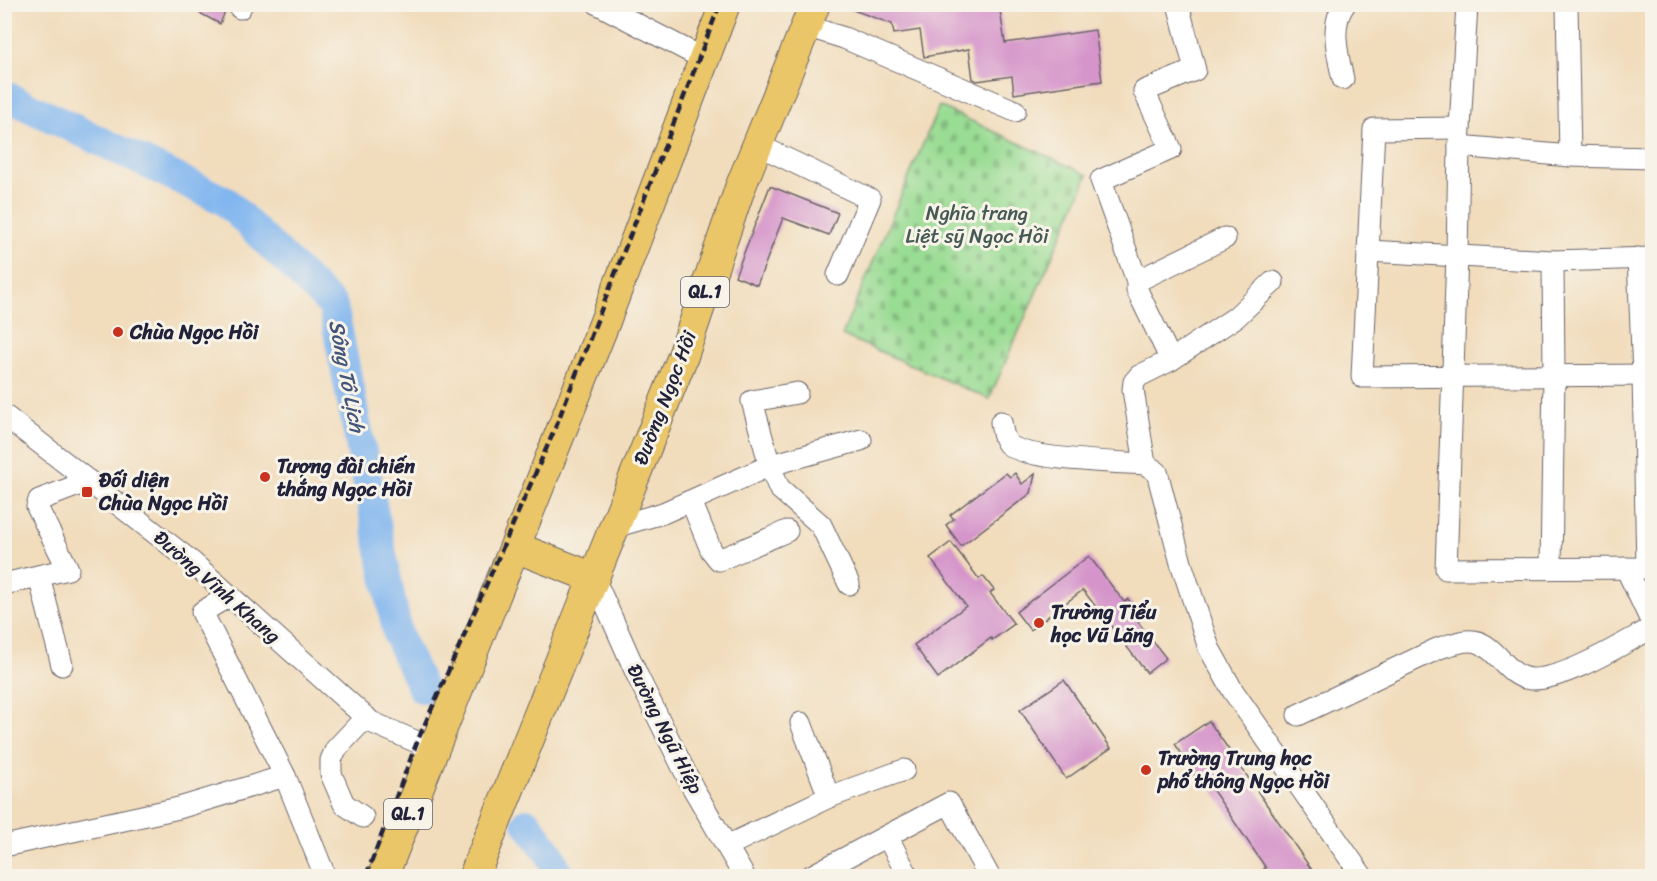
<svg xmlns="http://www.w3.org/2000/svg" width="1657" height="881" font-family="Sriracha,sans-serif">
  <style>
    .cemetery { fill: url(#cemetery-stones); stroke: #5e7f67; stroke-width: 1.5 }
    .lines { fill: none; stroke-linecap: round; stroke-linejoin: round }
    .river { stroke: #80b5ef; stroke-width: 30 }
    .building { fill: #d595ca }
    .minor-casing { stroke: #6a6368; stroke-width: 23 }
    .highway-casing { stroke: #6a6368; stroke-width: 32 }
    .minor { stroke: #fff; stroke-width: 21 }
    .highway { stroke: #eac669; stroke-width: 30 }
    .rail { stroke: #22223b; stroke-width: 4.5; stroke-dasharray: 9 4.5; stroke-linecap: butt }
    .poi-dot { fill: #c8321e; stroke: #f7f3e8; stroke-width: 2 }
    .labels { text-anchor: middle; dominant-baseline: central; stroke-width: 6; stroke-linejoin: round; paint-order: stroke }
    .shield { fill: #f7f3e8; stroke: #62616f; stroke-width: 1.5 }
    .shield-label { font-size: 18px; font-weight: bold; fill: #22223b }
    .park-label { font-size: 20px; fill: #465a55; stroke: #f7f3e8 }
    .poi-label { font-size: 20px; font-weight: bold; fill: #22223b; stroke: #f7f3e8; text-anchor: start }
    .street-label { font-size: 20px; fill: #22223b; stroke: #f7f3e8 }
    .water-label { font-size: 21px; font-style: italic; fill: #43557a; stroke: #f7f3e8 }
  </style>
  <defs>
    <pattern id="cemetery-stones" width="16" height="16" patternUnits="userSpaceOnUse" patternTransform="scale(1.5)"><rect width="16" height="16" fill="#99dc93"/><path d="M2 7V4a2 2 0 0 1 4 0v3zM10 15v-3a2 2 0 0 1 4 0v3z" fill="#84bc80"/></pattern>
  </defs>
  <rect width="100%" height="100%" fill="#f7f3e8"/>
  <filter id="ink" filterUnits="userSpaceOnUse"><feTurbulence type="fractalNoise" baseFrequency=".0167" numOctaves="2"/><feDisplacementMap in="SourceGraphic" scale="12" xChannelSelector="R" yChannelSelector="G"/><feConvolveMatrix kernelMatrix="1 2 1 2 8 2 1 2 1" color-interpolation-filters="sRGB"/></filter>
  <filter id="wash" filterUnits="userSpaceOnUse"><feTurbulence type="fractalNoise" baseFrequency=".008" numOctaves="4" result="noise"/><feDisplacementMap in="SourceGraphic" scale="24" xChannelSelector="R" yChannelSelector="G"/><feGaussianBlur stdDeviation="1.35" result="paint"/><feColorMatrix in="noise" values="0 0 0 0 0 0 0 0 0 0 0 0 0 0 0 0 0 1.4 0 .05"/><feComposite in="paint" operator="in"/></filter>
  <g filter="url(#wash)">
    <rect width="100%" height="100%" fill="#f1dcbb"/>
    <path class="cemetery" d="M 939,106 L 1088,175 L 989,399 L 842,335 Z"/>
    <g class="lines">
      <g class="river">
        <path d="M 4,95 L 225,201 L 333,306 L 398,636 L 422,688"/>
        <path d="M 527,823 L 550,854 L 559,876"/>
      </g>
    </g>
    <g id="blocks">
      <g class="building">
        <path d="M 183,4 L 228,4 L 220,24 Z"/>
        <path d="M 842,4 L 999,4 L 1005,43 L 1095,30 L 1102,81 L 1014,94 L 1012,76 L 977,81 L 973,79 L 969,49 L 924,57 L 920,30 L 894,34 L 892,24 L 842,6 Z"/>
        <path d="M 770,186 L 838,213 L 829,235 L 783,218 L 757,285 L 735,276 Z"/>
        <path d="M 1006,473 L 1010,477 L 1015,473 L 1022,484 L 1035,474 L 1031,493 L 961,546 L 946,525 L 954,519 L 950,515 Z"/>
        <path d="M 951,542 L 979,579 L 983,576 L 994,590 L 990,593 L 1014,624 L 992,640 L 991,638 L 938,678 L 914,645 L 966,606 L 930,558 Z"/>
        <path d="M 1089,556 L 1124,602 L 1128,599 L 1143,618 L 1138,622 L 1166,658 L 1147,673 L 1083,590 L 1030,630 L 1016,612 Z"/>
        <path d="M 1064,680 L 1111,748 L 1066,779 L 1020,710 Z"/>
        <path d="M 1209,721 L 1316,876 L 1253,876 L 1266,868 L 1210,786 L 1205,789 L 1175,744 Z"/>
      </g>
    </g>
  </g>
  <g filter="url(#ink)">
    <use href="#blocks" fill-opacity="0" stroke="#6a6368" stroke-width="1.5"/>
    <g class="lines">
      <g class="minor-casing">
        <g id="minor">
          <path d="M 598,4 L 704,59"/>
          <path d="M 1467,4 L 1459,146 L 1570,156 L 1567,4"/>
          <path d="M 240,8 L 242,4"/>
          <path d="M 806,26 L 844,38 L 1015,111"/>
          <path d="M 1343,79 C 1338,57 1329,24 1345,4"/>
          <path d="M 1460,128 L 1374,129 L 1362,377 L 1652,375"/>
          <path d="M 758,145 L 870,199 L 838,275"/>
          <path d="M 1459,146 L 1457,255 L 1446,569 L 1652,568"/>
          <path d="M 1570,156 L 1652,158"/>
          <path d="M 1368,251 L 1553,261 L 1652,258"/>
          <path d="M 1638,258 L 1643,375 L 1647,568"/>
          <path d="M 1137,281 L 1225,238"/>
          <path d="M 1171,360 L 1137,290 L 1137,281 L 1101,180 L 1171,149 L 1144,91 L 1195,70 L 1178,4"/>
          <path d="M 797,393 L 752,401 L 770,466 L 779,488 L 821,525 L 849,584"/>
          <path d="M 4,415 L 192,562 L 371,722 L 417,742 L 433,752"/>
          <path d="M 1001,422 C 1002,429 1003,438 1008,444 C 1025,460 1118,462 1145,464 L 1157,472 L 1181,563 L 1209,648 L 1233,691 L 1362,876"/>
          <path d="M 1145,464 L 1133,390 L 1134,382 L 1139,376 L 1171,360 L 1236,317 L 1273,282"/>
          <path d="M 691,501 L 711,550 L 719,560 L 787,531"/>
          <path d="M 614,527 L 663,513 L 771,465 L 861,440"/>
          <path d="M 1551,568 L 1554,375 L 1553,261"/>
          <path d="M 1626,568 L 1652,623"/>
          <path d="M 39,576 L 62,665"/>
          <path d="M 594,578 L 638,677 L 693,788 L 744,876"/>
          <path d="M 4,584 L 68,569 L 37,507 L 39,500 L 89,481"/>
          <path d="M 229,596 L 202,612 L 285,776 L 325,876"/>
          <path d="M 1298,715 L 1437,649 C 1449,645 1466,638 1478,642 C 1498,649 1508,677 1530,679 C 1563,681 1622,644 1652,628"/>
          <path d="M 829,797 L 904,770"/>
          <path d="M 363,817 L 344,804 L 331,774 L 331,760 L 336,749 L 366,717"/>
          <path d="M 887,836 L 908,876"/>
          <path d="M 4,846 L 179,808 L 285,776"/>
          <path d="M 727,846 L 829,797 L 801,723"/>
          <path d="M 811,876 L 949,803 L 989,876"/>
        </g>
      </g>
      <g class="highway-casing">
        <g id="highway">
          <path d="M 515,547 L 594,578"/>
          <path d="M 383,876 L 604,324 L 725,4"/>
          <path d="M 474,876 L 683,356 L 740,188 L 815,4"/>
        </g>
      </g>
      <use href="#minor" class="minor"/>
      <use href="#highway" class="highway"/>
      <path class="rail" d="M 366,876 L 417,742 L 554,431 L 720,4"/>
    </g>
  </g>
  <g class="poi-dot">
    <circle cx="118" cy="332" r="6"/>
    <circle cx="265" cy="477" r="6"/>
    <rect x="81" y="486" width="12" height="12" rx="3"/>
    <circle cx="1039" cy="623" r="6"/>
    <circle cx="1146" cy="770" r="6"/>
  </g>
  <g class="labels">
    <g class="shield">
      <rect x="681" y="277" width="48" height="30" rx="4.5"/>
      <rect x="384" y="799" width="48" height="30" rx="4.5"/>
    </g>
    <g class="shield-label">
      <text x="705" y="292">QL.1</text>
      <text x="408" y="814">QL.1</text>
    </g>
    <g class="park-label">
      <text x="977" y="213">Nghĩa trang<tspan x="977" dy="23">Liệt sỹ Ngọc Hồi</tspan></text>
    </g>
    <g class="poi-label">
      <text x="130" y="332">Chùa Ngọc Hồi</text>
      <text x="277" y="466">Tượng đài chiến<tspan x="277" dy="23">thắng Ngọc Hồi</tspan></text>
      <text x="99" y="480">Đối diện<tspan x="99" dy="23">Chùa Ngọc Hồi</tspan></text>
      <text x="1051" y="612">Trường Tiểu<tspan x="1051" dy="23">học Vũ Lăng</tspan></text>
      <text x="1158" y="758">Trường Trung học<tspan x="1158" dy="23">phổ thông Ngọc Hồi</tspan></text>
    </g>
    <g class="street-label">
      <text transform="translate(665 398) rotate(-69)">Đường Ngọc Hồi</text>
      <text transform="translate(217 587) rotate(41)">Đường Vĩnh Khang</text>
      <text transform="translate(665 729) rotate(63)">Đường Ngũ Hiệp</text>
    </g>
    <g class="water-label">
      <text transform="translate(347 376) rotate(79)">Sông Tô Lịch</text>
    </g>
  </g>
  <rect width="1657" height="881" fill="none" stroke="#f7f3e8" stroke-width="24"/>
</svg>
